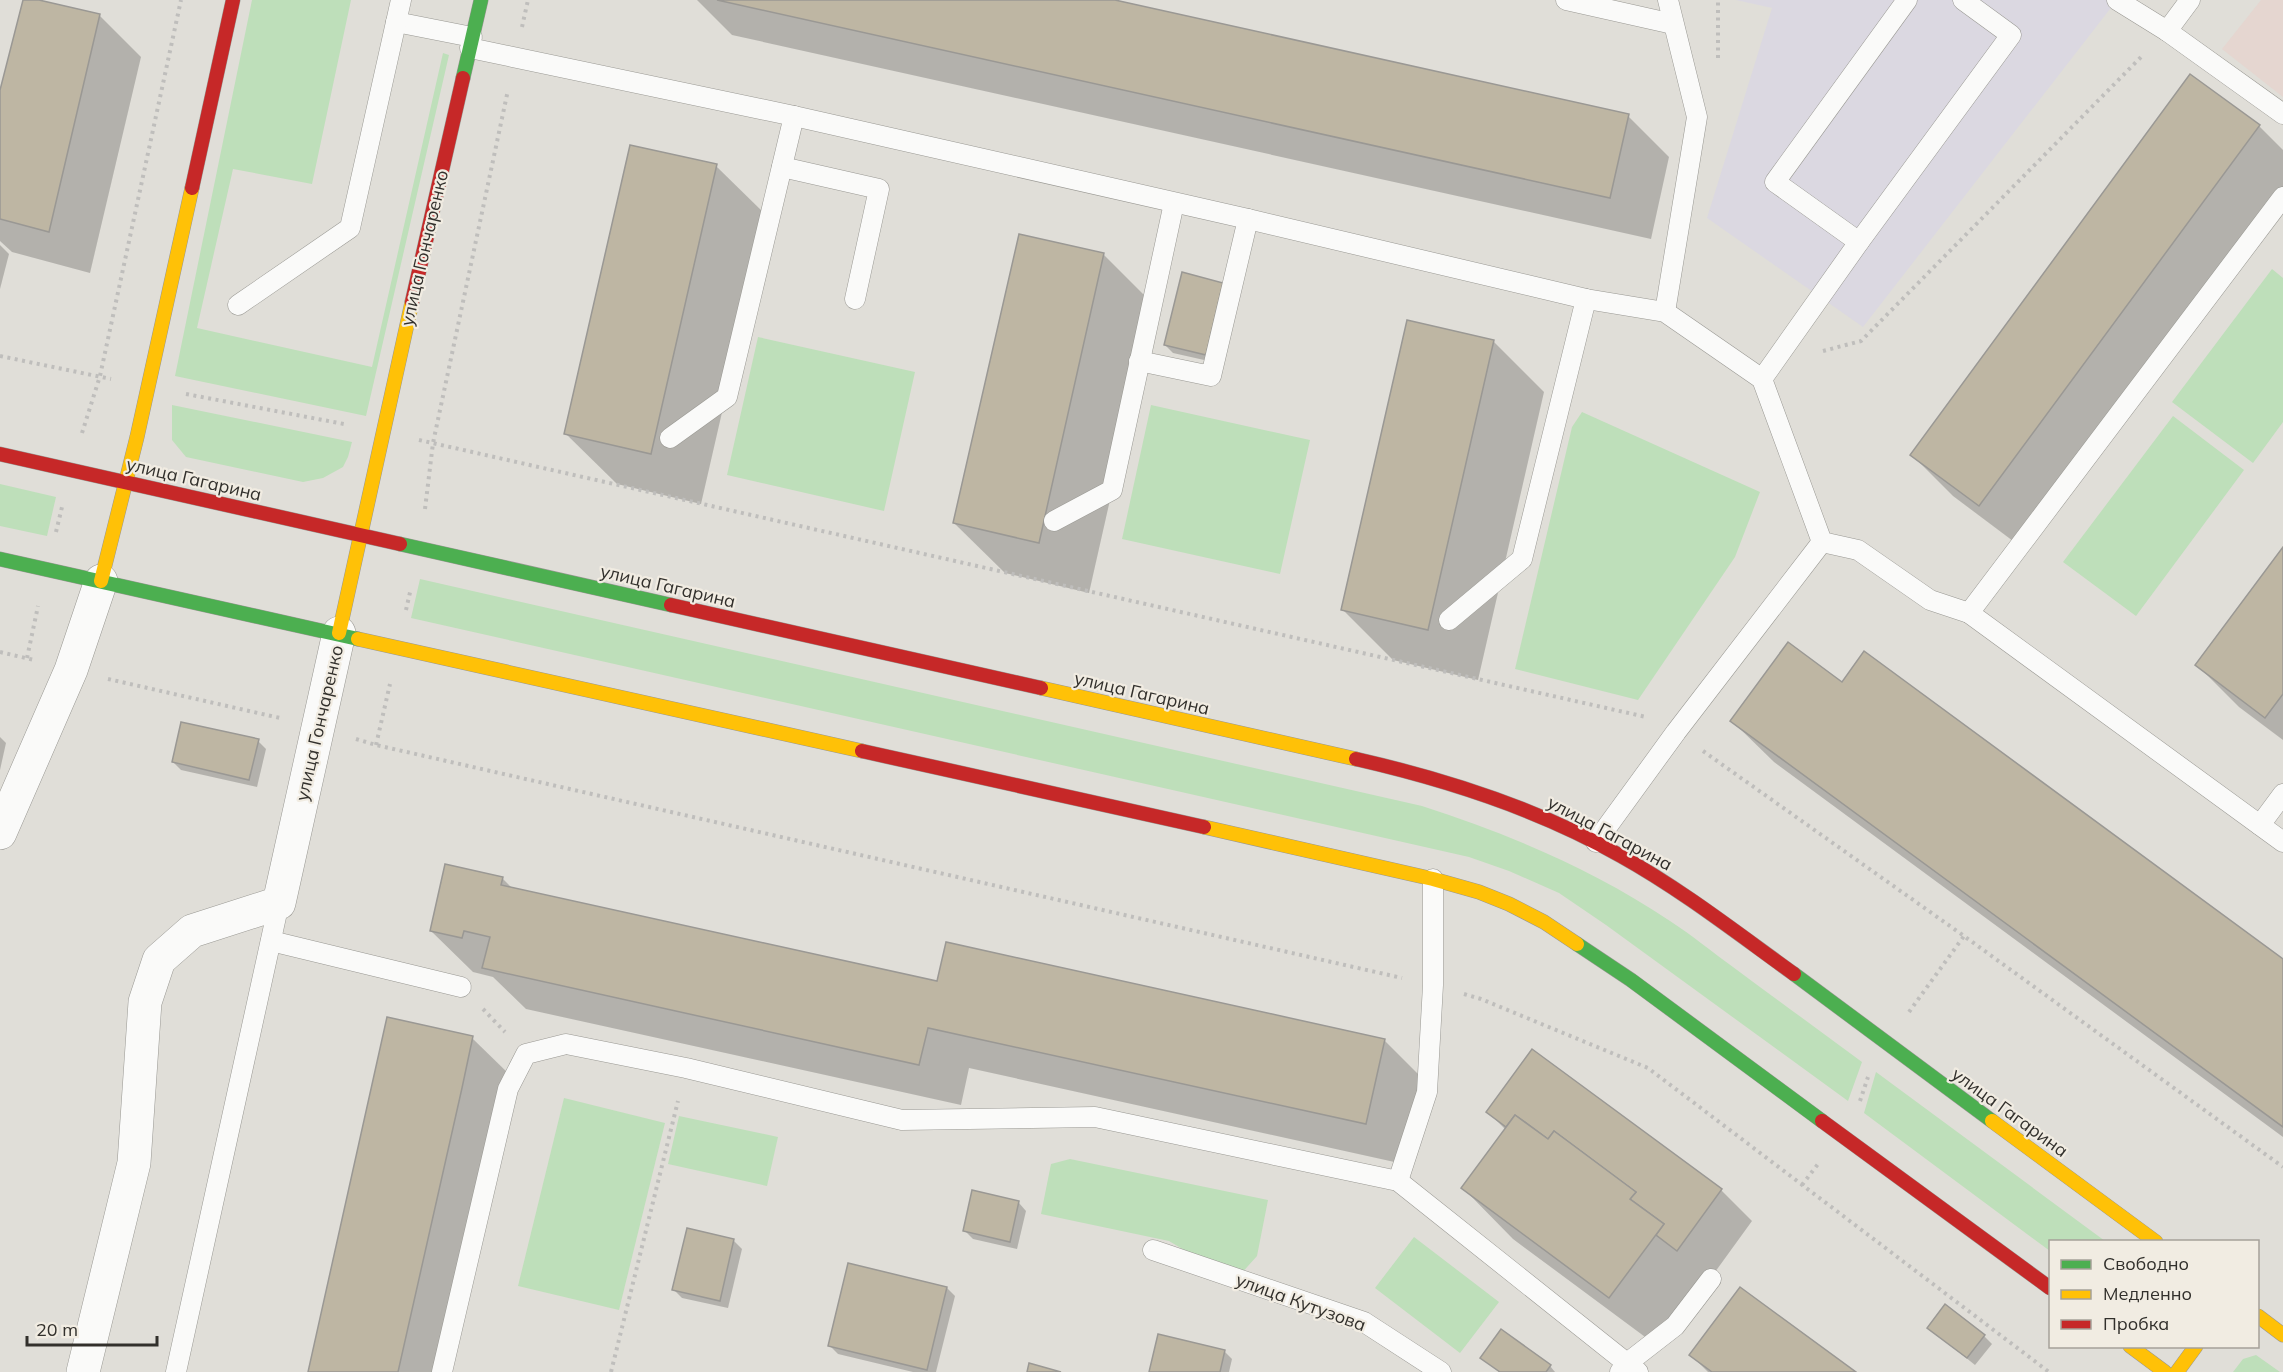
<svg xmlns="http://www.w3.org/2000/svg" width="2283" height="1372" font-family="Mulish,sans-serif">
  <style>
    .commercial { fill: #dbd8e1 }
    .education { fill: #e5d6d0 }
    .green { fill: #bedfba }
    .shadow { fill: #0003 }
    .building { fill: #beb6a3; stroke: #9a9894; stroke-width: 1.5 }
    .lines { fill: none; stroke-linecap: round; stroke-linejoin: round }
    .lane-casing { stroke: #999893; stroke-width: 21 }
    .street-casing { stroke: #999893; stroke-width: 34 }
    .fast-casing { stroke: #999893; stroke-width: 15 }
    .slow-casing { stroke: #999893; stroke-width: 15 }
    .jam-casing { stroke: #999893; stroke-width: 15 }
    .path { stroke: #bfbebc; stroke-width: 4; stroke-dasharray: 3 4.5; stroke-linecap: butt }
    .lane { stroke: #fafaf9; stroke-width: 20 }
    .street { stroke: #fafaf9; stroke-width: 33 }
    .fast { stroke: #4caf50; stroke-width: 14 }
    .slow { stroke: #ffc107; stroke-width: 14 }
    .jam { stroke: #c62828; stroke-width: 14 }
    .labels { text-anchor: middle; dominant-baseline: central; stroke-width: 4.5; stroke-linejoin: round; paint-order: stroke }
    .street-label { font-size: 18px; fill: #32302c; stroke: #f1ece2 }
  </style>
  <rect width="100%" height="100%" fill="#e0ded8"/>
  <path class="commercial" d="M 1736,0 L 2117,0 L 1863,327 L 1707,218 L 1772,8 Z"/>
  <path class="education" d="M 2261,0 L 2283,0 L 2283,97 L 2222,49 Z"/>
  <g class="green">
    <path d="M 252,0 L 351,0 L 312,184 L 233,169 L 197,328 L 372,367 L 443,53 L 449,55 L 366,416 L 175,376 Z"/>
    <path d="M 2272,269 L 2283,278 L 2283,422 L 2253,463 L 2172,402 Z"/>
    <path d="M 758,337 L 915,372 L 884,511 L 727,475 Z"/>
    <path d="M 172,405 L 352,442 L 348,457 L 343,467 L 323,478 L 303,482 L 186,457 L 172,440 Z"/>
    <path d="M 1151,405 L 1310,440 L 1280,574 L 1122,539 Z"/>
    <path d="M 1582,412 L 1760,492 L 1735,557 L 1638,700 L 1515,669 L 1572,427 Z"/>
    <path d="M 2173,416 L 2244,470 L 2136,616 L 2063,562 Z"/>
    <path d="M 0,484 L 56,497 L 47,536 L 0,526 Z"/>
    <path d="M 420,579 L 1422,806 C 1509,834 1594,870 1670,921 C 1692,935 1712,952 1733,967 C 1776,999 1819,1030 1862,1062 L 1848,1101 L 1606,925 L 1559,893 L 1509,871 L 1469,857 L 411,618 Z"/>
    <path d="M 1876,1072 L 2105,1241 L 2050,1242 L 2050,1251 L 1864,1113 Z"/>
    <path d="M 564,1098 L 665,1123 L 619,1310 L 518,1286 Z"/>
    <path d="M 679,1116 L 778,1137 L 767,1186 L 668,1164 Z"/>
    <path d="M 1070,1159 L 1268,1200 L 1257,1256 L 1239,1276 L 1206,1263 L 1169,1241 L 1041,1214 L 1051,1164 Z"/>
    <path d="M 1414,1237 L 1499,1302 L 1460,1353 L 1375,1288 Z"/>
    <path d="M 2256,1355 L 2280,1372 L 2233,1372 L 2243,1359 Z"/>
  </g>
  <g class="shadow">
    <path d="M 24,0 L 100,16 L 141,57 L 90,273 L 12,252 L 0,241 L 0,95 Z"/>
    <path d="M 697,0 L 1108,0 L 1628,116 L 1669,157 L 1651,239 L 732,35 Z"/>
    <path d="M 2190,76 L 2259,126 L 2283,150 L 2283,192 L 2021,547 L 1953,496 L 1912,455 Z"/>
    <path d="M 716,166 L 767,216 L 701,504 L 617,484 L 566,434 Z"/>
    <path d="M 0,245 L 9,254 L 0,289 Z"/>
    <path d="M 1104,255 L 1154,305 L 1089,593 L 1005,573 L 954,523 Z"/>
    <path d="M 1183,274 L 1213,362 L 1173,353 L 1165,345 Z"/>
    <path d="M 1493,341 L 1544,392 L 1478,680 L 1393,660 L 1342,609 Z"/>
    <path d="M 2283,550 L 2283,740 L 2239,707 L 2197,665 Z"/>
    <path d="M 1842,684 L 2283,962 L 2283,1137 L 1774,762 L 1732,721 Z"/>
    <path d="M 0,737 L 6,743 L 0,770 Z"/>
    <path d="M 258,741 L 266,749 L 257,787 L 181,770 L 173,762 Z"/>
    <path d="M 502,878 L 513,889 L 938,983 L 1384,1040 L 1426,1082 L 1408,1165 L 969,1068 L 961,1105 L 526,1009 L 493,977 L 473,972 L 431,931 Z"/>
    <path d="M 472,1038 L 514,1079 L 449,1372 L 310,1372 Z"/>
    <path d="M 1533,1051 L 1721,1190 L 1752,1221 L 1660,1348 L 1513,1239 L 1463,1188 L 1506,1130 L 1488,1112 Z"/>
    <path d="M 1019,1203 L 1026,1211 L 1017,1249 L 973,1239 L 965,1231 Z"/>
    <path d="M 734,1241 L 742,1249 L 728,1308 L 682,1298 L 674,1290 Z"/>
    <path d="M 947,1288 L 955,1296 L 936,1372 L 913,1372 L 838,1354 L 830,1346 Z"/>
    <path d="M 1929,1328 L 1984,1336 L 1992,1344 L 1975,1365 Z"/>
    <path d="M 1224,1351 L 1232,1359 L 1229,1372 L 1151,1372 Z"/>
    <path d="M 1691,1355 L 1853,1372 L 1708,1372 Z"/>
    <path d="M 1482,1358 L 1550,1366 L 1555,1372 L 1499,1372 Z"/>
  </g>
  <g class="building">
    <path d="M 23,0 L 39,0 L 100,14 L 49,232 L 0,219 L 0,90 Z"/>
    <path d="M 717,0 L 1115,0 L 1629,114 L 1610,198 Z"/>
    <path d="M 2190,74 L 2260,125 L 1979,506 L 1910,455 Z"/>
    <path d="M 630,145 L 717,164 L 651,454 L 564,434 Z"/>
    <path d="M 1019,234 L 1104,253 L 1039,543 L 953,523 Z"/>
    <path d="M 1182,272 L 1223,283 L 1206,355 L 1164,345 Z"/>
    <path d="M 1407,320 L 1494,340 L 1428,630 L 1341,610 Z"/>
    <path d="M 2283,547 L 2283,694 L 2265,718 L 2195,665 Z"/>
    <path d="M 1788,642 L 1842,682 L 1864,651 L 2283,959 L 2283,1127 L 1730,721 Z"/>
    <path d="M 181,722 L 259,739 L 249,780 L 172,762 Z"/>
    <path d="M 445,864 L 503,877 L 501,885 L 937,981 L 946,942 L 1385,1039 L 1366,1124 L 928,1028 L 919,1065 L 482,968 L 490,937 L 464,931 L 462,938 L 430,931 Z"/>
    <path d="M 387,1017 L 473,1036 L 462,1088 L 398,1372 L 308,1372 Z"/>
    <path d="M 1532,1049 L 1722,1189 L 1677,1251 L 1656,1235 L 1664,1224 L 1630,1199 L 1636,1192 L 1554,1131 L 1548,1139 L 1515,1115 L 1506,1127 L 1486,1112 Z"/>
    <path d="M 1515,1115 L 1548,1139 L 1554,1131 L 1636,1192 L 1630,1199 L 1664,1224 L 1609,1298 L 1461,1188 Z"/>
    <path d="M 972,1190 L 1019,1201 L 1010,1242 L 963,1231 Z"/>
    <path d="M 687,1228 L 734,1239 L 720,1301 L 672,1290 Z"/>
    <path d="M 848,1263 L 947,1287 L 927,1370 L 828,1346 Z"/>
    <path d="M 1740,1287 L 1856,1372 L 1712,1372 L 1689,1355 Z"/>
    <path d="M 1945,1304 L 1985,1335 L 1967,1358 L 1927,1328 Z"/>
    <path d="M 1501,1329 L 1551,1365 L 1546,1372 L 1500,1372 L 1480,1358 Z"/>
    <path d="M 1158,1334 L 1225,1350 L 1220,1372 L 1149,1372 Z"/>
    <path d="M 1029,1363 L 1061,1372 L 1027,1372 Z"/>
  </g>
  <g class="lines">
    <g class="lane-casing">
      <g id="lane">
        <path d="M 1566,0 L 1673,24"/>
        <path d="M 2117,0 L 2167,31"/>
        <path d="M 2190,0 L 2167,31 L 2283,114"/>
        <path d="M 396,22 L 472,37"/>
        <path d="M 470,48 L 794,116 L 1248,219 L 1586,299 L 1665,312 L 1762,379 L 1822,542 L 1858,550 L 1930,600 L 1969,613 L 2283,842"/>
        <path d="M 782,167 L 879,189 L 855,299"/>
        <path d="M 1859,242 L 1775,182 L 1907,0"/>
        <path d="M 238,305 L 350,228 L 401,0"/>
        <path d="M 1665,312 L 1697,117 L 1668,0"/>
        <path d="M 1139,361 L 1211,376 L 1248,219"/>
        <path d="M 1762,379 L 1859,242 L 2011,35 L 1963,0"/>
        <path d="M 670,438 L 727,397 L 794,116"/>
        <path d="M 1054,521 L 1112,490 L 1174,203"/>
        <path d="M 1969,613 L 2283,197"/>
        <path d="M 1449,620 L 1522,559 L 1586,299"/>
        <path d="M 2260,825 L 2283,794"/>
        <path d="M 1596,842 L 1676,732 L 1822,542"/>
        <path d="M 271,941 L 461,987"/>
        <path d="M 1398,1181 L 1427,1092 L 1433,985 L 1433,879"/>
        <path d="M 1153,1250 L 1364,1322 L 1441,1372"/>
        <path d="M 176,1372 L 279,903"/>
        <path d="M 442,1372 L 508,1089 L 526,1054 L 566,1044 L 686,1068 L 902,1120 L 1095,1117 L 1398,1181 L 1638,1372"/>
        <path d="M 1620,1372 L 1626,1364 L 1675,1326 L 1711,1279"/>
      </g>
    </g>
    <g class="street-casing">
      <g id="street">
        <path d="M 0,833 L 71,670 L 101,581"/>
        <path d="M 83,1372 L 134,1163 L 145,1002 L 159,960 L 192,931 L 279,903 L 339,633"/>
      </g>
    </g>
    <g class="fast-casing">
      <g id="fast">
        <path d="M 463,78 L 481,0"/>
        <path d="M 400,544 L 671,605"/>
        <path d="M 0,559 L 358,639"/>
        <path d="M 1577,944 L 1631,980 L 1822,1121"/>
        <path d="M 1794,974 L 1992,1121"/>
      </g>
    </g>
    <g class="slow-casing">
      <g id="slow">
        <path d="M 101,581 L 137,437 L 192,188"/>
        <path d="M 339,633 L 412,302"/>
        <path d="M 358,639 L 862,751"/>
        <path d="M 1041,688 L 1356,759"/>
        <path d="M 1204,827 L 1433,879 L 1479,892 L 1509,904 L 1544,922 L 1577,944"/>
        <path d="M 1992,1121 L 2156,1242"/>
        <path d="M 2258,1316 L 2283,1335"/>
        <path d="M 2130,1346 L 2165,1372"/>
        <path d="M 2177,1372 L 2196,1346"/>
      </g>
    </g>
    <g class="jam-casing">
      <g id="jam">
        <path d="M 192,188 L 233,0"/>
        <path d="M 412,302 L 463,78"/>
        <path d="M 0,454 L 400,544"/>
        <path d="M 671,605 L 1041,688"/>
        <path d="M 862,751 L 1204,827"/>
        <path d="M 1356,759 C 1448,780 1539,809 1621,856 C 1682,890 1737,933 1794,974"/>
        <path d="M 1822,1121 L 2050,1288"/>
      </g>
    </g>
    <g class="path">
      <path d="M 522,27 L 528,0"/>
      <path d="M 1718,58 L 1718,0"/>
      <path d="M 1823,351 L 1861,341 L 2144,54"/>
      <path d="M 0,356 L 111,379"/>
      <path d="M 186,394 L 344,424"/>
      <path d="M 82,433 L 100,376 L 181,0"/>
      <path d="M 419,440 L 1646,717"/>
      <path d="M 425,509 L 433,443 L 508,90"/>
      <path d="M 56,532 L 62,507"/>
      <path d="M 406,610 L 411,588"/>
      <path d="M 0,652 L 34,660"/>
      <path d="M 27,658 L 38,606"/>
      <path d="M 108,679 L 280,718"/>
      <path d="M 356,739 L 376,745 L 1402,978"/>
      <path d="M 376,745 L 390,684"/>
      <path d="M 1703,751 L 1964,936 L 2283,1167"/>
      <path d="M 1464,994 L 1481,999 L 1648,1068 L 2049,1372"/>
      <path d="M 483,1009 L 505,1032"/>
      <path d="M 1909,1012 L 1964,936"/>
      <path d="M 1860,1101 L 1868,1077"/>
      <path d="M 1802,1185 L 1818,1164"/>
      <path d="M 611,1372 L 678,1101"/>
    </g>
    <use href="#lane" class="lane"/>
    <use href="#street" class="street"/>
    <use href="#fast" class="fast"/>
    <use href="#slow" class="slow"/>
    <use href="#jam" class="jam"/>
  </g>
  <g class="labels">
    <g class="street-label">
      <text transform="translate(424 248) rotate(-77)">улица Гончаренко</text>
      <text transform="translate(194 479) rotate(13)">улица Гагарина</text>
      <text transform="translate(668 586) rotate(13)">улица Гагарина</text>
      <text transform="translate(1142 693) rotate(13)">улица Гагарина</text>
      <text transform="translate(319 723) rotate(-77)">улица Гончаренко</text>
      <text transform="translate(1610 833) rotate(28)">улица Гагарина</text>
      <text transform="translate(2010 1112) rotate(36)">улица Гагарина</text>
      <text transform="translate(1301 1302) rotate(20)">улица Кутузова</text>
    </g>
  </g>
  <rect x="2049" y="1240" width="210" height="108" fill="#f1ece2" stroke="#a5a199" stroke-width="1.5"/>
  <rect x="2061" y="1260" width="30" height="9" fill="#4caf50" stroke="#a5a199" stroke-width="1.5"/>
  <text x="2103" y="1270" font-size="18" fill="#32302c">Свободно</text>
  <rect x="2061" y="1290" width="30" height="9" fill="#ffc107" stroke="#a5a199" stroke-width="1.5"/>
  <text x="2103" y="1300" font-size="18" fill="#32302c">Медленно</text>
  <rect x="2061" y="1320" width="30" height="9" fill="#c62828" stroke="#a5a199" stroke-width="1.5"/>
  <text x="2103" y="1330" font-size="18" fill="#32302c">Пробка</text>
  <path d="M27 1336v9h130v-9" fill="none" stroke="#32302c" stroke-width="3"/>
  <text x="36" y="1336" font-size="18" fill="#32302c" stroke="#f1ece2" stroke-width="4.5" paint-order="stroke">20 m</text>
</svg>
